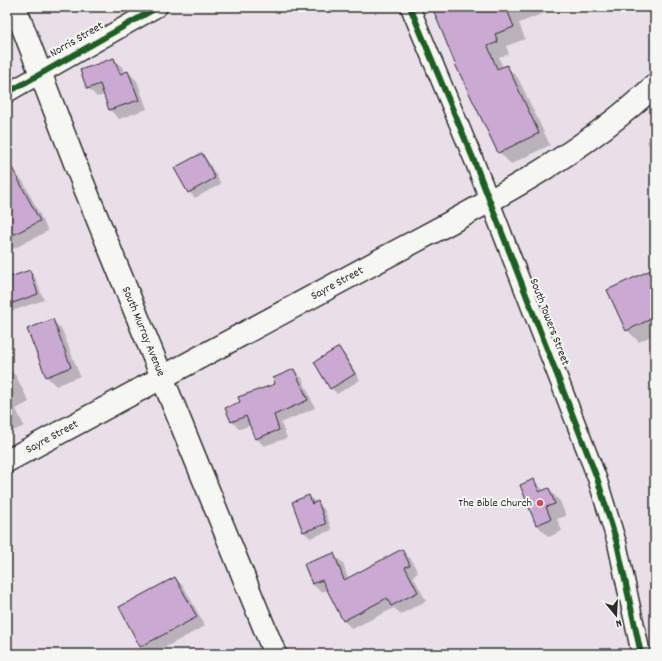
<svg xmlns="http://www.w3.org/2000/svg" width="662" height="661" font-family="Dekko,sans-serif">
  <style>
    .shadow { fill: #0003 }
    .building { fill: #caa9d3; stroke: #2b2b2b }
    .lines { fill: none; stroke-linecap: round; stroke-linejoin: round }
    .minor-casing { stroke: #2b2b2b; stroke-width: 21 }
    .secondary-casing { stroke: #2b2b2b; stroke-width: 25 }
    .primary-casing { stroke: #2b2b2b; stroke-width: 25 }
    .minor { stroke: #f6f6f2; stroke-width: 18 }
    .secondary { stroke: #f6f6f2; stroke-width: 22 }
    .primary { stroke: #f6f6f2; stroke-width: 22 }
    .cycleway-casing { stroke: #f6f6f2; stroke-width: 8 }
    .cycleway { stroke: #1b5e20; stroke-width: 6 }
    .poi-dot { fill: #d1495b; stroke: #f6f6f2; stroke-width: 1.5 }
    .labels { text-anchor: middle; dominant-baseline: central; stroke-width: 4; stroke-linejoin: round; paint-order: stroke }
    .street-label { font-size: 12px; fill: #2b2b2b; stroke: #f6f6f2 }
    .poi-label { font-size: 12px; fill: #2b2b2b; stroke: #f6f6f2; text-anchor: end }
  </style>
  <rect width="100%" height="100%" fill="#e9dfe9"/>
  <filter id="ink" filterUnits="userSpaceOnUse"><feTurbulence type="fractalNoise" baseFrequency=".025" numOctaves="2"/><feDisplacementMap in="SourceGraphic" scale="8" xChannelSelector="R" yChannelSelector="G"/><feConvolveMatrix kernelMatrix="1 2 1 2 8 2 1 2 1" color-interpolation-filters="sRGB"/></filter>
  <g filter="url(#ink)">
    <g class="shadow">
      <path d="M 433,7 L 547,7 L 549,11 L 519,23 L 525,39 L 506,46 L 509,54 L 499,57 L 503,68 L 506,66 L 518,78 L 550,145 L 511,164 L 499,152 Z"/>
      <path d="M 114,59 L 123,68 L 125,73 L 128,72 L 137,81 L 147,109 L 119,119 L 110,110 L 105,95 L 97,97 L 88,88 Z"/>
      <path d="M 655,137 L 655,161 L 647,141 Z"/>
      <path d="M 202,154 L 208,161 L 221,184 L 195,198 L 189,192 Z"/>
      <path d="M 14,172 L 23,181 L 48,231 L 7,252 L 7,176 Z"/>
      <path d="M 655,269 L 655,334 L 639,342 L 627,330 Z"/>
      <path d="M 29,271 L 35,277 L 44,300 L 9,312 L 7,310 L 7,279 Z"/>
      <path d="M 53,320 L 62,330 L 80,376 L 56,386 L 46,376 Z"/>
      <path d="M 338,349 L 345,355 L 360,380 L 337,394 L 331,388 Z"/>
      <path d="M 7,367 L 16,376 L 29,402 L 16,409 L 24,426 L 7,434 Z"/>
      <path d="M 294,370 L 302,378 L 315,408 L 281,423 L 287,438 L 264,446 L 256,438 L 251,425 L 240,429 L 231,421 L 242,403 L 276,384 Z"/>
      <path d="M 534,480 L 544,491 L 548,489 L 560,501 L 566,516 L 557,519 L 562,531 L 549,537 L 537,525 L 521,486 Z"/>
      <path d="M 309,496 L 324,509 L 332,530 L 310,538 L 304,532 Z"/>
      <path d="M 402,551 L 411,559 L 418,573 L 413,576 L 426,601 L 401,614 L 394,608 L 352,629 L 344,621 L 328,590 L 321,592 L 312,584 L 334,555 L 343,563 L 348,579 Z"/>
      <path d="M 175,578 L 184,587 L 205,626 L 153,654 L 148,654 L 141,647 Z"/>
    </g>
    <g class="building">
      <path d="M 432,7 L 506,7 L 514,27 L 495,34 L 498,42 L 488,46 L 497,69 L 507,65 L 539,133 L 498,153 L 456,66 Z"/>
      <path d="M 114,58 L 120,74 L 128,71 L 139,100 L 109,110 L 100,84 L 87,89 L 80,70 Z"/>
      <path d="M 202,153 L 215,178 L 188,193 L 174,168 Z"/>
      <path d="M 7,158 L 40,221 L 7,238 Z"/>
      <path d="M 655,268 L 655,317 L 626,331 L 607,290 Z"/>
      <path d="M 30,270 L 38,294 L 7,305 L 7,278 Z"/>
      <path d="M 53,319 L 71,367 L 46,377 L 27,329 Z"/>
      <path d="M 339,347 L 355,374 L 330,389 L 314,362 Z"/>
      <path d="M 294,369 L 308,400 L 274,415 L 279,430 L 255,439 L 246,416 L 231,422 L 225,408 L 240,402 L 238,397 L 275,384 L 273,378 Z"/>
      <path d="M 534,479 L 539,492 L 549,488 L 555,504 L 546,507 L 551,519 L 536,525 L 520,485 Z"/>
      <path d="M 309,495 L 312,504 L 318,501 L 326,524 L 303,532 L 292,502 Z"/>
      <path d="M 402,549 L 410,565 L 405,567 L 418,592 L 391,606 L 387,598 L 343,621 L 322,580 L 312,584 L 304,564 L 334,553 L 344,580 Z"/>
      <path d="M 175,577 L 197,617 L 140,647 L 119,607 Z"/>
    </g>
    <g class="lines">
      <g class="minor-casing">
        <g id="minor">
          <path d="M 410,7 L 475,163 L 597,478 L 617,543 L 641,654"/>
          <path d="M 7,93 L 158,7"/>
        </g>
      </g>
      <g class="secondary-casing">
        <g id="secondary">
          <path id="s1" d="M 7,461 C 132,394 257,327 382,259 C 477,208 576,160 655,85"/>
        </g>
      </g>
      <g class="primary-casing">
        <g id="primary">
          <path id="s2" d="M 15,7 L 80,176 L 275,654"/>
        </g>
      </g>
      <use href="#minor" class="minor"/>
      <use href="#secondary" class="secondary"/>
      <use href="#primary" class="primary"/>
      <g class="cycleway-casing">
        <g id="cycleway">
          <path d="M 410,7 L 475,163 L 597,478 L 617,543 L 641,654"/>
          <path d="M 7,93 L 158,7"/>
        </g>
      </g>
      <use href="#cycleway" class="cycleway"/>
    </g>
  </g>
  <circle class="poi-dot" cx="540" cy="503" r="4"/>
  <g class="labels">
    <g class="street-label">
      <text transform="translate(77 40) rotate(-30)">Norris Street</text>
      <text stroke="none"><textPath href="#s1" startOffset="375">Sayre Street</textPath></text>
      <text transform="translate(549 322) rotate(69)">South Towers Street</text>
      <text stroke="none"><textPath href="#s2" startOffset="349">South Murray Avenue</textPath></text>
      <text stroke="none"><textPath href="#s1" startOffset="51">Sayre Street</textPath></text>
    </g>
    <g class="poi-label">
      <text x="532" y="503">The Bible Church</text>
    </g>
  </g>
  <rect width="662" height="661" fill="none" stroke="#f6f6f2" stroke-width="24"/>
  <rect x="12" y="12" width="638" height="637" fill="none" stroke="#2b2b2b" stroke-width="1.5" filter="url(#ink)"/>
  <g transform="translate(616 615) rotate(162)" stroke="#f6f6f2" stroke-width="3" paint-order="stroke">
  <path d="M0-3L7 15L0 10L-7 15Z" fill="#2b2b2b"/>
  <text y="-6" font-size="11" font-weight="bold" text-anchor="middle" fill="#2b2b2b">N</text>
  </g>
</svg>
